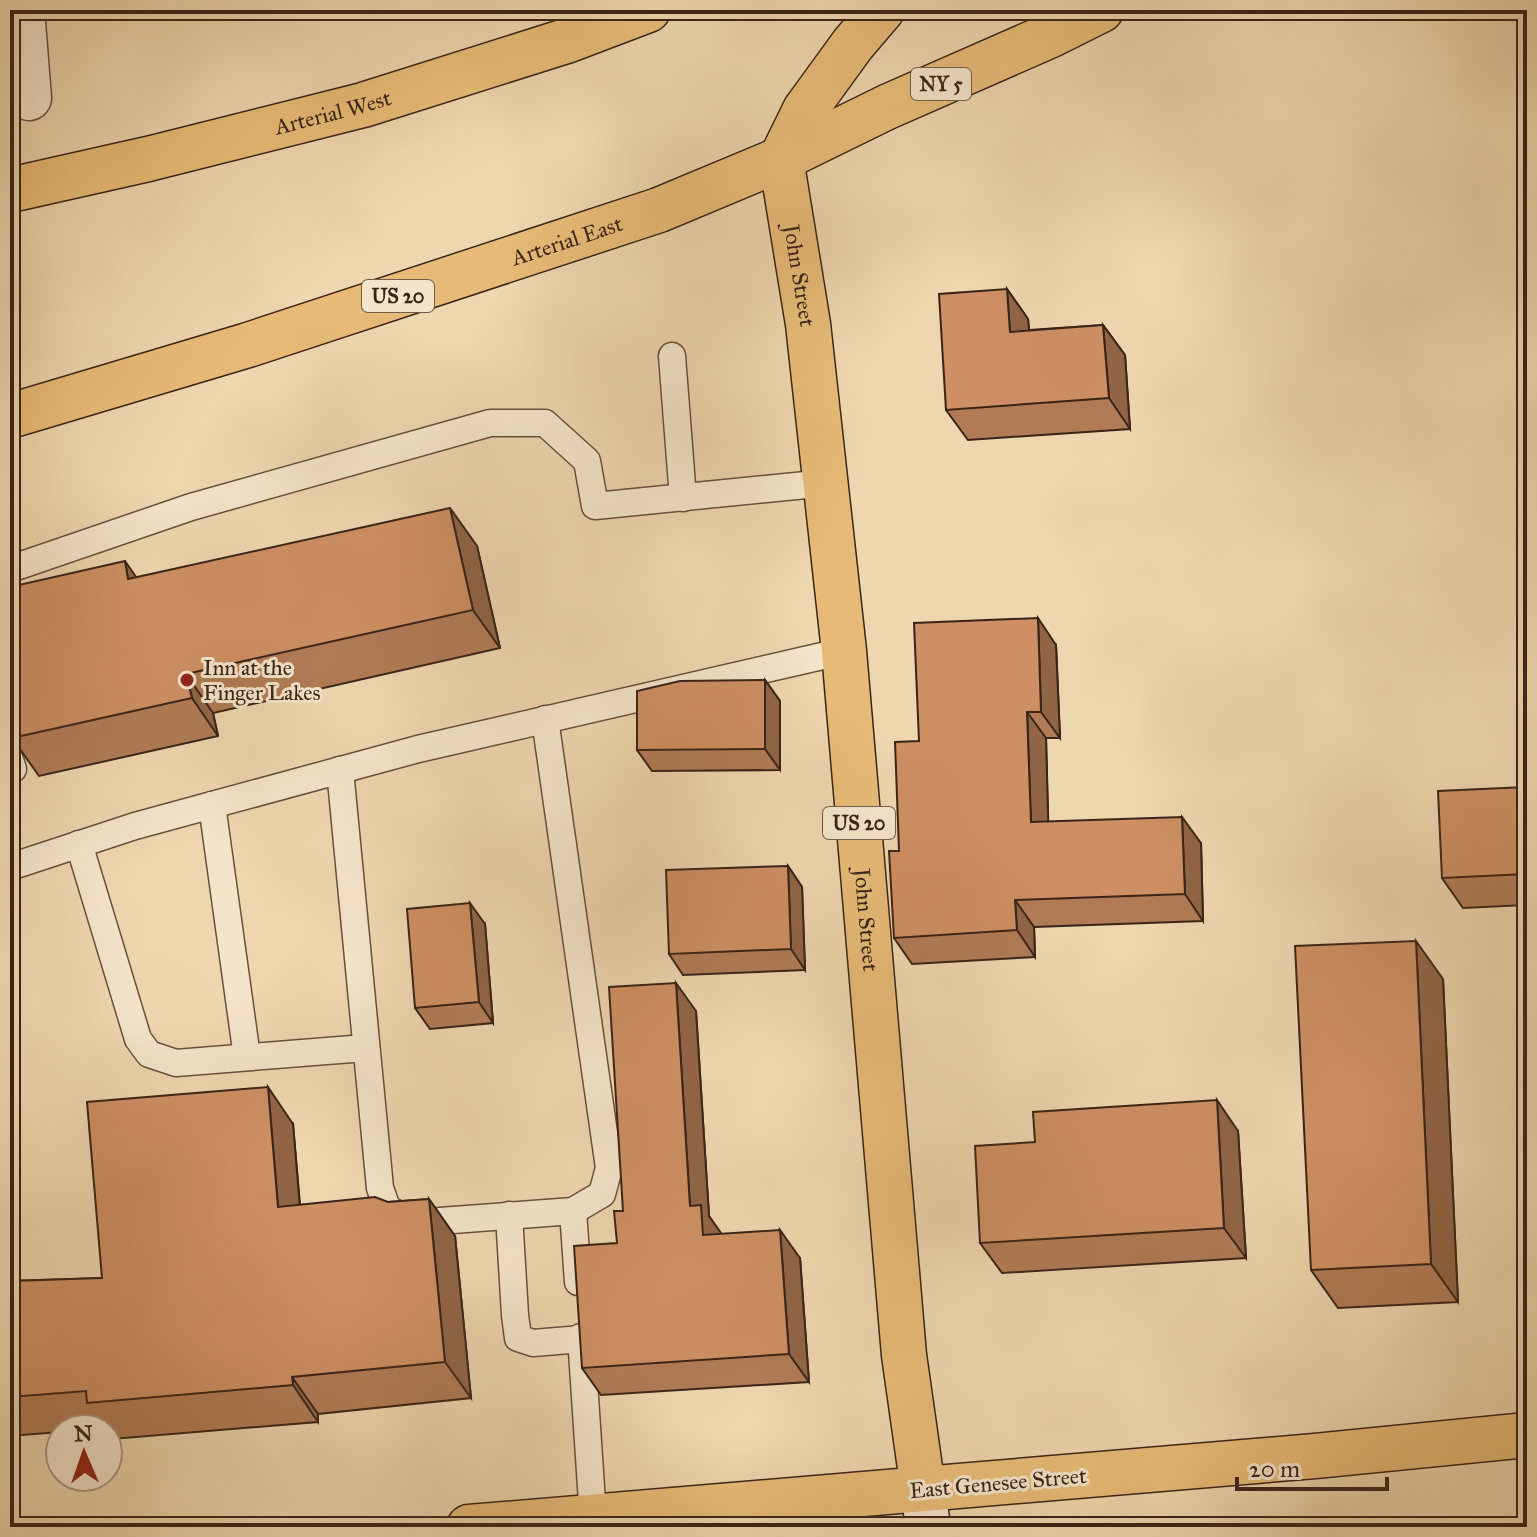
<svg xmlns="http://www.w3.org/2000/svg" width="1537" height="1537" font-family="'IM FELL Great Primer',serif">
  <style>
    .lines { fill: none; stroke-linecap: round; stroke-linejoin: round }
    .lane-casing { stroke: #67503e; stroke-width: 29 }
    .street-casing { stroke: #67503e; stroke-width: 47 }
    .secondary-casing { stroke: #3a2418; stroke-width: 47 }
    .primary-casing { stroke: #3a2418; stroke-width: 47 }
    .highway-casing { stroke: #3a2418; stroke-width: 47 }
    .lane { stroke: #f4e4ca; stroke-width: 26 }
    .street { stroke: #f4e4ca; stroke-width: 44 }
    .secondary { stroke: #f4e4ca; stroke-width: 44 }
    .primary { stroke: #e7bb77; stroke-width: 44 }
    .highway { stroke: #e7bb77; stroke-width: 44 }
    .wall { fill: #b07b55; stroke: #3a2418; stroke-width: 2 }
    .shaded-wall { fill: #906445; stroke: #3a2418; stroke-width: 2 }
    .building { fill: #cd8f63; stroke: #3a2418; stroke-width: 2 }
    .poi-dot { fill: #8f2418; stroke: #f4e4ca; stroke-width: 3 }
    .labels { text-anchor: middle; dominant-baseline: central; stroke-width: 6; stroke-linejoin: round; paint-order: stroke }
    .shield { fill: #f4e4ca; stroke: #725e4d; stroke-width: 2 }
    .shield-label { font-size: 20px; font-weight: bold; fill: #3a2418 }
    .street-label { font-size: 22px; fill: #3a2418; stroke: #f4e4ca }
    .poi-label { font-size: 22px; fill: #3a2418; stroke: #f4e4ca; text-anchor: start }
  </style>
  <rect width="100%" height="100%" fill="#eed6ae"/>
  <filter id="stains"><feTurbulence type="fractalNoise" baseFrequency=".0025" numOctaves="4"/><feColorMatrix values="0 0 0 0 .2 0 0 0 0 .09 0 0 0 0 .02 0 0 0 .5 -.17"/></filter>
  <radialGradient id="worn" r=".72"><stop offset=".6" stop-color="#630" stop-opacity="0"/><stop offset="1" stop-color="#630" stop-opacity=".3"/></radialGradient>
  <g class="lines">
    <g class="lane-casing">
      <g id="lane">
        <path d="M 672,356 L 683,498"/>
        <path d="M 10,569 L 191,507 L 490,423 L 545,423 L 587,461 L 595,506 L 826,483"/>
        <path d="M 10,760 L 13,769 L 10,770"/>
        <path d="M 340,770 L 380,1188 L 387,1208 L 413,1223 L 573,1211 L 602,1194 L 609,1168 L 545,719"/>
        <path d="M 212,805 L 247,1057"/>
        <path d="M 79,844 L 138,1039 L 149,1054 L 176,1063 L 365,1048"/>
        <path d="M 10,867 L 135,826 L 418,749 L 844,651"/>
        <path d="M 573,1211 L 578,1282"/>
        <path d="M 509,1215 L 515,1315 L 518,1338 L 533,1343 L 582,1339"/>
        <path d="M 581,1337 L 593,1517"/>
      </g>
    </g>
    <g class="street-casing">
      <path id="street" d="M 22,10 L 29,98"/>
    </g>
    <g class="secondary-casing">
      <path id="secondary" d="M 923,1489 L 928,1527"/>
    </g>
    <g class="primary-casing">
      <path id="primary" d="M 469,1527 L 923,1489"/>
    </g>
    <g class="highway-casing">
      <g id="highway">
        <path id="s1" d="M 781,159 L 808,324 L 844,651 L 904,1355 L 923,1489 L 1315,1456 L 1527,1435"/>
        <path d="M 781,159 L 805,110 L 853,44 L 882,10"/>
        <path id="s2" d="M 10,190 L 148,159 L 363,105 L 569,40 L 648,10"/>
        <path id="s3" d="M 10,416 L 248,345 L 659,210 L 781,159 L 887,107 L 1051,35 L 1101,10"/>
      </g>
    </g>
    <use href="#lane" class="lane"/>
    <use href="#street" class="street"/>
    <use href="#secondary" class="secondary"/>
    <use href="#primary" class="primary"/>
    <use href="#highway" class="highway"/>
  </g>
  <g class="wall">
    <path d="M 1007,289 L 1028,319 L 1029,330 L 1103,325 L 1125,355 L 1130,429 L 968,440 L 946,410 Z"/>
    <path d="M 477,546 L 500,648 L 213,713 L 218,736 L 39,776 L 12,738 L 136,578 Z"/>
    <path d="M 1056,645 L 1060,738 L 1046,738 L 1048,822 L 1201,843 L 1203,921 L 1034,927 L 1035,957 L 912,964 L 894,938 L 899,851 L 919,741 Z"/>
    <path d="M 765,680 L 780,701 L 780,770 L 652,771 L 637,750 Z"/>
    <path d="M 1527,787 L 1527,905 L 1463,908 L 1442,878 Z"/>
    <path d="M 788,866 L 802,887 L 805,970 L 683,975 L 669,954 Z"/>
    <path d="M 485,924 L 493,1023 L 430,1029 L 415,1008 Z"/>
    <path d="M 1443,979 L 1458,1302 L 1338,1308 L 1311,1270 Z"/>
    <path d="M 696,1011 L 709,1216 L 721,1234 L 800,1258 L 809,1382 L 601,1395 L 582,1368 L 617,1243 L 623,1211 Z"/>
    <path d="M 293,1124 L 300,1205 L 388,1202 L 429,1199 L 455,1236 L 471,1398 L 318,1414 L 318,1422 L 112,1439 L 108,1433 L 108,1429 L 105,1428 L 60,1429 L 60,1432 L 10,1436 L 10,1281 L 102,1278 Z"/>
    <path d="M 1238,1131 L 1246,1258 L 1002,1273 L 980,1243 Z"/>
  </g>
  <g class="shaded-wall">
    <path d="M 1007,289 L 1028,319 L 1032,362 L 1010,332 Z"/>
    <path d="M 1103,325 L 1125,355 L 1130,429 L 1109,398 Z"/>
    <path d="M 450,508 L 477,546 L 500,648 L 473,610 Z"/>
    <path d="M 125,561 L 152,600 L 128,579 Z"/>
    <path d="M 1038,618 L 1056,645 L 1060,738 L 1041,712 Z"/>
    <path d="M 186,674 L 213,713 L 218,736 L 192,698 Z"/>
    <path d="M 765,680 L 780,701 L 780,770 L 765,749 Z"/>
    <path d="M 1027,712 L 1046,738 L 1049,848 L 1031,822 Z"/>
    <path d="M 1182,817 L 1201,843 L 1203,921 L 1185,894 Z"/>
    <path d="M 788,866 L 802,887 L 805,970 L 791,949 Z"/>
    <path d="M 1015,900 L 1034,927 L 1035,957 L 1017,930 Z"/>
    <path d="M 470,903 L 485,924 L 493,1023 L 479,1002 Z"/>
    <path d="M 1416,941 L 1443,979 L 1458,1302 L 1431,1264 Z"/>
    <path d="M 676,983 L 696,1011 L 709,1216 L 721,1233 L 723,1263 L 703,1235 L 690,1206 Z"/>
    <path d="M 268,1087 L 293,1124 L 303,1244 L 278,1207 Z"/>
    <path d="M 1217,1100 L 1238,1131 L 1246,1258 L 1224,1228 Z"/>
    <path d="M 429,1199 L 455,1236 L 471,1398 L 445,1362 Z"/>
    <path d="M 780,1230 L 800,1258 L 809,1382 L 789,1354 Z"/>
    <path d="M 292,1377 L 318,1414 L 318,1422 L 293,1385 Z"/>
  </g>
  <g class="building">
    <path d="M 1007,289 L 1010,332 L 1103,325 L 1109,398 L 946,410 L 939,294 Z"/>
    <path d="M 450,508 L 473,610 L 186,674 L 192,698 L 12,738 L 10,728 L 10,587 L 125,561 L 128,579 Z"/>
    <path d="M 1038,618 L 1041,712 L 1027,712 L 1031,822 L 1182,817 L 1185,894 L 1015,900 L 1017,930 L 894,938 L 889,851 L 899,851 L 895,742 L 919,741 L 914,623 Z"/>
    <path d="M 765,680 L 765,749 L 637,750 L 637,691 L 680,681 Z"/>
    <path d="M 1527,787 L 1527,874 L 1442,878 L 1438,791 Z"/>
    <path d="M 788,866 L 791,949 L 669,954 L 666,870 Z"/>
    <path d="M 470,903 L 479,1002 L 415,1008 L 407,909 Z"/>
    <path d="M 1416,941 L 1431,1264 L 1311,1270 L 1295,946 Z"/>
    <path d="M 676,983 L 690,1206 L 701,1205 L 703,1235 L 780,1230 L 789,1354 L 582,1368 L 574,1246 L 617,1243 L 614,1211 L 623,1211 L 609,987 Z"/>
    <path d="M 268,1087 L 278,1207 L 375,1197 L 388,1202 L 429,1199 L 445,1362 L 292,1377 L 293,1385 L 87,1403 L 86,1391 L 10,1397 L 10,1281 L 102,1278 L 87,1102 Z"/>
    <path d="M 1217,1100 L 1224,1228 L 980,1243 L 975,1146 L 1035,1142 L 1033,1112 Z"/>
  </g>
  <circle class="poi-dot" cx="187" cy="680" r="8"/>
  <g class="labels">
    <g class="shield">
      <rect x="911" y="68" width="60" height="32" rx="6"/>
      <rect x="362" y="280" width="72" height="32" rx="6"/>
      <rect x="823" y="807" width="72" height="32" rx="6"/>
    </g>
    <g class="shield-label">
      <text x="941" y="84">NY 5</text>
      <text x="398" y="296">US 20</text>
      <text x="859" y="823">US 20</text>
    </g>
    <g class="street-label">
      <text stroke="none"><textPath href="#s2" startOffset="332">Arterial West</textPath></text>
      <text stroke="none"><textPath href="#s3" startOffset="584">Arterial East</textPath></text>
      <text stroke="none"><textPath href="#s1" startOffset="118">John Street</textPath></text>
      <text stroke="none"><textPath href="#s1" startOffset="766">John Street</textPath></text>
      <text transform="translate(998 1483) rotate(-5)">East Genesee Street</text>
    </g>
    <g class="poi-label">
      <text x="203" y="667">Inn at the<tspan x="203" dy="25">Finger Lakes</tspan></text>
    </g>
  </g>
  <rect width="1537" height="1537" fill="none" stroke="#eed6ae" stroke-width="40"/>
  <rect x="12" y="12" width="1513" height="1513" fill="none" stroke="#3a2418" stroke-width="4"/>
  <rect x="20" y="20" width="1497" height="1497" fill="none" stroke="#3a2418" stroke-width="2"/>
  <g transform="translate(84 1453) rotate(358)"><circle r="38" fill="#f4e4ca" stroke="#aa9783" stroke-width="2"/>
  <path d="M0-6L14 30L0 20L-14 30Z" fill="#8f2418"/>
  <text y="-12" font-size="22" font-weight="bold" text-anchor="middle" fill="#3a2418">N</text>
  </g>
  <path d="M1237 1477v12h150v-12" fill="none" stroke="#3a2418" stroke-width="4"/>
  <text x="1249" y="1477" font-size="24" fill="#3a2418" stroke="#f4e4ca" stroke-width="6" paint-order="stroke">20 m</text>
  <rect width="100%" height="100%" filter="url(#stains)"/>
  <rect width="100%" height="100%" fill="url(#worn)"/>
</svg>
